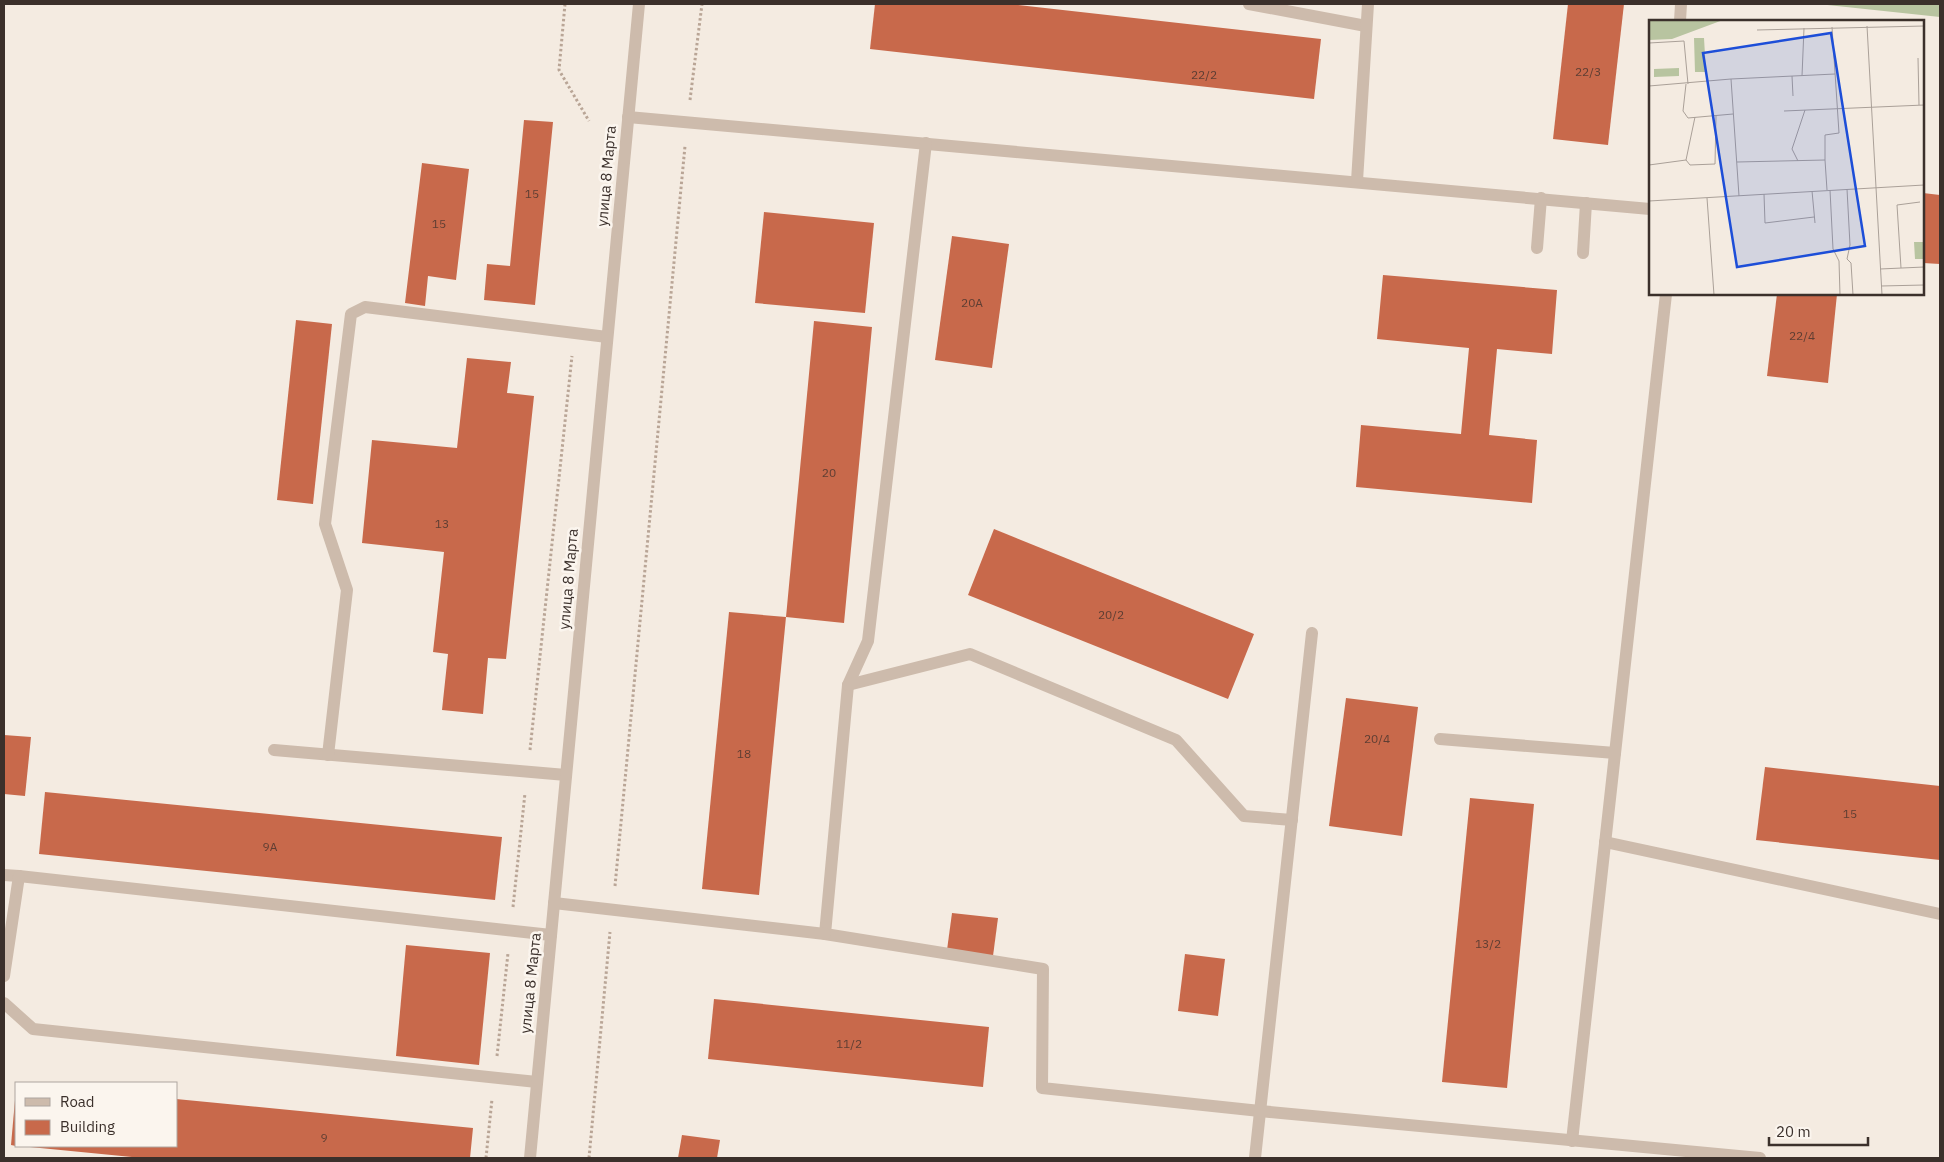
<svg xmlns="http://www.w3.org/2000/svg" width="1944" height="1162" font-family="'IBM Plex Sans',sans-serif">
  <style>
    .green { fill: #b8c4a0 }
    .building { fill: #c8694b }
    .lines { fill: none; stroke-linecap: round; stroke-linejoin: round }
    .path { stroke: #b9a596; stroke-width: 3; stroke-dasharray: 2.5 2.5; stroke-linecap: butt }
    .service { stroke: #cdbbac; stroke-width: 12 }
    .minor { stroke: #cdbbac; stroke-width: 12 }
    .labels { text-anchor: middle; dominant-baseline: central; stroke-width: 5; stroke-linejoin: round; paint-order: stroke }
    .number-label { font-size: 12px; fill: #5e3e33 }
    .street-label { font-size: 15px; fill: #3b302b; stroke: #fbf5ee }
    .inset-road { fill: none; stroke: #aaa098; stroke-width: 1 }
    .view { fill: #1d4ed8; fill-opacity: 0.15; stroke: #1d4ed8; stroke-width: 2.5 }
    .inset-edge { fill: none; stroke: #3b302b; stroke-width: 2.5 }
  </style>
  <rect width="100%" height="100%" fill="#f4ebe1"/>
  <path class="green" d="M 1818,4 L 1940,4 L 1940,17 Z"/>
  <g class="building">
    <path d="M 875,4 L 1010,4 L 1321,39 L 1314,99 L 870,49 Z"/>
    <path d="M 1568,4 L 1624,4 L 1608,145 L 1553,139 Z"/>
    <path d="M 524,120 L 553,122 L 535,305 L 484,300 L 487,264 L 510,266 Z"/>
    <path d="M 422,163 L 469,169 L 456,280 L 428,276 L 425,306 L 405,303 Z"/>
    <path d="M 1923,193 L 1940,195 L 1940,264 L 1923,263 Z"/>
    <path d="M 764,212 L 874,223 L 865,313 L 755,303 Z"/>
    <path d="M 952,236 L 1009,244 L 992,368 L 935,360 Z"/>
    <path d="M 1383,275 L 1557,290 L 1552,354 L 1497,349 L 1489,435 L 1537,440 L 1532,503 L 1356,487 L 1361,425 L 1461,434 L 1469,348 L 1377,339 Z"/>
    <path d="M 1777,294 L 1837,294 L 1828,383 L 1767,376 Z"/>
    <path d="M 296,320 L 332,324 L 313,504 L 277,500 Z"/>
    <path d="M 814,321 L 872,327 L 844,623 L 786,617 Z"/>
    <path d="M 467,358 L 511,362 L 507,393 L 534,396 L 506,659 L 488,658 L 483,714 L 442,710 L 448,654 L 433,652 L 444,552 L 362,543 L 372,440 L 457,448 Z"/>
    <path d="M 994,529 L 1254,634 L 1228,699 L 968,595 Z"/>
    <path d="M 729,612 L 786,617 L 759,895 L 702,889 Z"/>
    <path d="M 1346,698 L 1418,707 L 1402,836 L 1329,826 Z"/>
    <path d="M 4,735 L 31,737 L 25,796 L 4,794 Z"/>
    <path d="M 1765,767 L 1940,786 L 1940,860 L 1756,840 Z"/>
    <path d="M 45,792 L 502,837 L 495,900 L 39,854 Z"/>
    <path d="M 1470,798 L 1534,804 L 1507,1088 L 1442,1082 Z"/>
    <path d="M 952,913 L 998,918 L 993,956 L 947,950 Z"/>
    <path d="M 406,945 L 490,953 L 479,1065 L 396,1056 Z"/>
    <path d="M 1185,954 L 1225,959 L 1218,1016 L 1178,1011 Z"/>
    <path d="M 714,999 L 989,1027 L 983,1087 L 708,1059 Z"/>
    <path d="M 176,1099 L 473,1128 L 470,1158 L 142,1158 L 30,1147 L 176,1146 Z"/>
    <path d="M 15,1100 L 16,1100 L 16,1146 L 11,1145 Z"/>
    <path d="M 682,1135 L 720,1140 L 717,1158 L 678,1158 Z"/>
  </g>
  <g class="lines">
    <g class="path">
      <path d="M 565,4 L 559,70 L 589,121"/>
      <path d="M 690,100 L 702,4"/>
      <path d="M 530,750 L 572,356"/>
      <path d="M 615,886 L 685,146"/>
      <path d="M 513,907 L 525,793"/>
      <path d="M 497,1056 L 508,953"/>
      <path d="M 486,1158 L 492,1099"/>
      <path d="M 589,1158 L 610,932"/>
    </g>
    <g class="service">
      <path d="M 1249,4 L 1366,26"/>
      <path d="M 1680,21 L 1681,4"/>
      <path d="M 628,117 L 1650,209"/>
      <path d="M 926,143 L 868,641 L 848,685 L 825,934 L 1043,969 L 1042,1088 L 1260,1111 L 1760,1158"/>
      <path d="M 1357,181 L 1368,4"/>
      <path d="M 1537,248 L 1541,198"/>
      <path d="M 1583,253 L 1586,203"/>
      <path d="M 848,685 L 970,654 L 1176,740 L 1244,816 L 1292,820"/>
      <path d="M 1440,739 L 1615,753"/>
      <path d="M 274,750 L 566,775"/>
      <path d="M 328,755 L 347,590 L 325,524 L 351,314 L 365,307 L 607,337"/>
      <path d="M 1605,842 L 1940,914"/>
      <path d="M 4,875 L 19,876 L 551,935"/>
      <path d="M 554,903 L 825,934"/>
      <path d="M 4,976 L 19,876"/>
      <path d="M 4,1003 L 33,1029 L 537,1082"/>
      <path d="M 1572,1141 L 1666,294"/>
      <path d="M 1255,1158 L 1312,633"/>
    </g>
    <path class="minor" d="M 530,1158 L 639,4"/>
  </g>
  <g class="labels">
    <g class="number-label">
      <text x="1588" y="71">22/3</text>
      <text x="1204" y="74">22/2</text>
      <text x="532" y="193">15</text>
      <text x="439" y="223">15</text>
      <text x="972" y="302">20А</text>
      <text x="1802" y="335">22/4</text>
      <text x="829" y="472">20</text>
      <text x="442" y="523">13</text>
      <text x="1111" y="614">20/2</text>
      <text x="1377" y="738">20/4</text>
      <text x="744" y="753">18</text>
      <text x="1850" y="813">15</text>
      <text x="270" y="846">9А</text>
      <text x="1488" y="943">13/2</text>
      <text x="849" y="1043">11/2</text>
      <text x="324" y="1137">9</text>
    </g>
    <g class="street-label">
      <text transform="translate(606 176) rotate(-85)">улица 8 Марта</text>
      <text transform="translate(568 579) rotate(-85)">улица 8 Марта</text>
      <text transform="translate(530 983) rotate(-84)">улица 8 Марта</text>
    </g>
  </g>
  <g transform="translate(1649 20)">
    <rect width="275" height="275" fill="#f4ebe1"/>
    <path d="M 0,0 L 74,0 L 23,19 L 0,20 ZM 45,18 L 55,18 L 57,52 L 46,52 ZM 30,48 L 30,56 L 5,57 L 5,49 ZM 265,222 L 275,222 L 275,239 L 266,239 Z" fill="#b8c4a0"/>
    <path class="inset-road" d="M 218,6 L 233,275M 108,10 L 275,6M 0,23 L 35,21 L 39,64M 269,38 L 270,85M 143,56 L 144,76M 153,56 L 155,8M 37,64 L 34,91 L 39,98 L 84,94M 0,66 L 82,59M 135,91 L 275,85M 46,97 L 37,140 L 41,145 L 66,144 L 67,96M 176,140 L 178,170M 149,141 L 143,129 L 156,90M 88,142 L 176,140 L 176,115 L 190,113 L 183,7M 0,145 L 37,140M 198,169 L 201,225 L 198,239 L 202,243 L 204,275M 181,170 L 184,229 L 190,241 L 191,275M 163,171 L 166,203M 115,174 L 116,203 L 165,197M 90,176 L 82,59 L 186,54M 58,178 L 65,275M 0,181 L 275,165M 252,248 L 248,185 L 271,182M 231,249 L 275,247M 232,266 L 275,265M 233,275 L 270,275"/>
    <path class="view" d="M 182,13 L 216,226 L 88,247 L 54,33 Z"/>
    <rect width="275" height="275" class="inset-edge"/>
  </g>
  <rect width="1944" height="1162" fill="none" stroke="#3b302b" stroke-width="10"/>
  <rect x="15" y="1082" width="162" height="65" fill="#fbf5ee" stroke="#aea6a0"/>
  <rect x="25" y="1098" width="25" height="8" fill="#cdbbac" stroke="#aea6a0"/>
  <text x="60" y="1107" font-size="15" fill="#3b302b">Road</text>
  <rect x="25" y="1120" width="25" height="15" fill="#c8694b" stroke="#aea6a0"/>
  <text x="60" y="1132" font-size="15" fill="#3b302b">Building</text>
  <path d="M1769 1137v8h99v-8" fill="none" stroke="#3b302b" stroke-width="2.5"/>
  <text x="1776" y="1137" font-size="15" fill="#3b302b" stroke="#fbf5ee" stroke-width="4" paint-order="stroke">20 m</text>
</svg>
